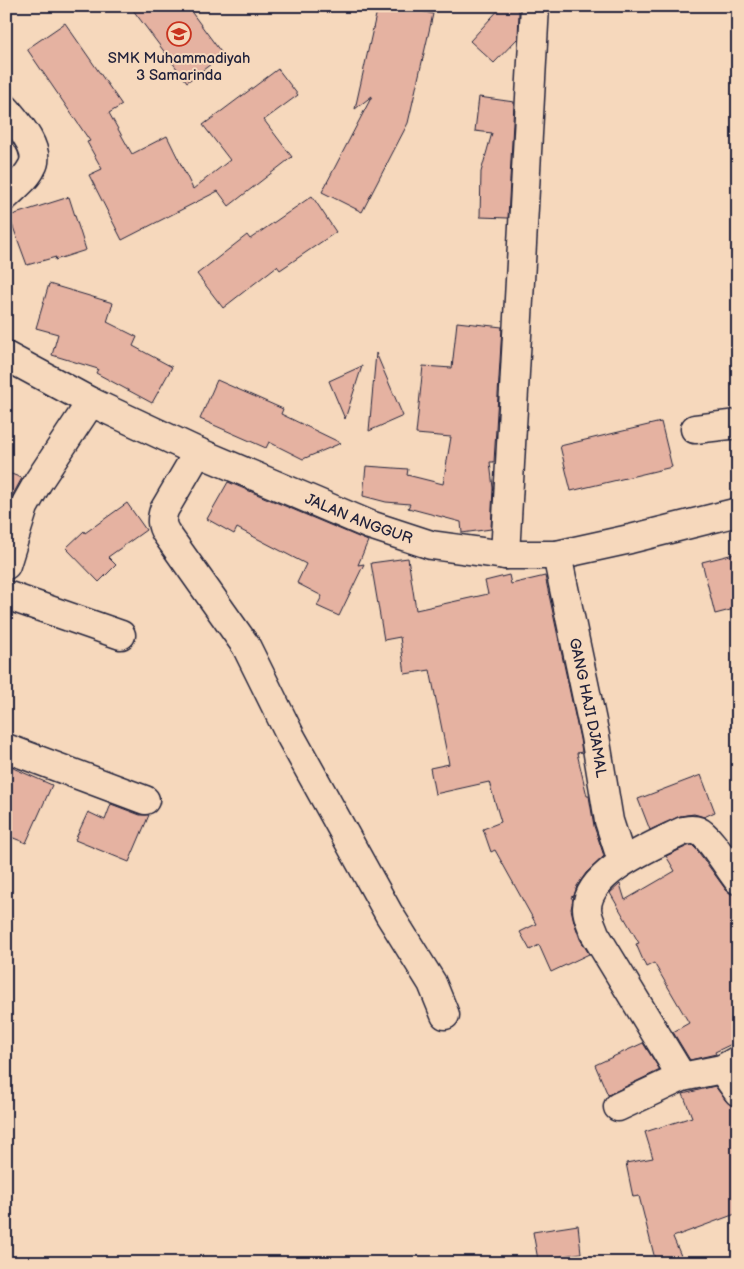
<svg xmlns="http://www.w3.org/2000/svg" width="744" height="1269" font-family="'Balsamiq Sans',sans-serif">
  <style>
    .building { fill: #e5b2a1; stroke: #22223b }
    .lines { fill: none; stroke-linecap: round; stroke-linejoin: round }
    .minor-casing { stroke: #22223b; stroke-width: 31 }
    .minor { stroke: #f6d8bc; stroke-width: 28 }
    .labels { text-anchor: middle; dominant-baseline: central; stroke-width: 4; stroke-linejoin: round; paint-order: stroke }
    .poi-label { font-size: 15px; fill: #22223b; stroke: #f6d8bc }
    .street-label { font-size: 15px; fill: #22223b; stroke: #f6d8bc }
  </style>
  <rect width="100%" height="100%" fill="#f6d8bc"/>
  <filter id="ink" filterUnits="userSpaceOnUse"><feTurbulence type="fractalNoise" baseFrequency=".02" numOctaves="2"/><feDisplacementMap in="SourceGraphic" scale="10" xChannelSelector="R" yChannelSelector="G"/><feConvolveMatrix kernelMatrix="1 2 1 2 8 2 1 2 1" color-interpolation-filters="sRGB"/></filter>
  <g filter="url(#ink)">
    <g class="building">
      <path d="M 130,6 L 187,6 L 223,55 L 187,82 Z"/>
      <path d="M 378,6 L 399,6 L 433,14 L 408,123 L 362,212 L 322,192 L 372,96 L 355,109 Z"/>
      <path d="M 502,6 L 514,6 L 519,12 L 518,38 L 494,63 L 470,41 Z"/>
      <path d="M 65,23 L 122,105 L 109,113 L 132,154 L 167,136 L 193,189 L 230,160 L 203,125 L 278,69 L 298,95 L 264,120 L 292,157 L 229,206 L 218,191 L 122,240 L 89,175 L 102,169 L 87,142 L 90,141 L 27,49 Z"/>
      <path d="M 479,97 L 514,102 L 508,218 L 480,217 L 481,172 L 492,133 L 475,131 Z"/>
      <path d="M 312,196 L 336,232 L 280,270 L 277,266 L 223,308 L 197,274 L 247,235 L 250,239 Z"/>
      <path d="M 69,197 L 86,250 L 55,260 L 56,257 L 27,265 L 9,216 Z"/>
      <path d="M 49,284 L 113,303 L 107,322 L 137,337 L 133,346 L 172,367 L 152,403 L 96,373 L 98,369 L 52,355 L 58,334 L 36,328 Z"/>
      <path d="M 457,322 L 502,327 L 494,462 L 490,462 L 493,488 L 491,529 L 462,533 L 461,522 L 408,508 L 410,504 L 386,502 L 363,496 L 366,466 L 408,469 L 407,475 L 443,484 L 451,437 L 416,434 L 423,366 L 452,368 Z"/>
      <path d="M 376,353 L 403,416 L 369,431 Z"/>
      <path d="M 362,366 L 345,419 L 329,381 Z"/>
      <path d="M 217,380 L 283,409 L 281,414 L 341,443 L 303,459 L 269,442 L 266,448 L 200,419 Z"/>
      <path d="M 661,422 L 672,467 L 571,491 L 560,446 Z"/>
      <path d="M 6,472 L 22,478 L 10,500 L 6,511 Z"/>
      <path d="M 228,482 L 368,541 L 358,565 L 364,564 L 339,616 L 317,606 L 322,596 L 297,583 L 306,564 L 237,528 L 234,534 L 207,519 Z"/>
      <path d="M 127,503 L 146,530 L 108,557 L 116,565 L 99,582 L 66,548 L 84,531 L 85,533 Z"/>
      <path d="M 738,553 L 738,608 L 715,614 L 702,562 Z"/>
      <path d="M 408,558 L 416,610 L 488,594 L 485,581 L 509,575 L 511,584 L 545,576 L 580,739 L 582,752 L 577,753 L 587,796 L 589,796 L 594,826 L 604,856 L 586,873 L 577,886 L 574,896 L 571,897 L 573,900 L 571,909 L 574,922 L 580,939 L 589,954 L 551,972 L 539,945 L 530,950 L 520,932 L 536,924 L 495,850 L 491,852 L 483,829 L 501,822 L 489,782 L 435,794 L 430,768 L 449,764 L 430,670 L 405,674 L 400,637 L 384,640 L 371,563 Z"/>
      <path d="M 6,765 L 52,785 L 26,843 L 6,835 Z"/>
      <path d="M 701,775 L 715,812 L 704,817 L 694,814 L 680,816 L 650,830 L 638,799 Z"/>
      <path d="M 111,804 L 140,815 L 149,815 L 129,862 L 75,840 L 88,812 L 105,820 Z"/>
      <path d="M 688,846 L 692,845 L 697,850 L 726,890 L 731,894 L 738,895 L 738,1041 L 715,1052 L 716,1054 L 690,1060 L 673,1032 L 689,1023 L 654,963 L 646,967 L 636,944 L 639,943 L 610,893 L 620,884 L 625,900 L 675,871 L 666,856 Z"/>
      <path d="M 643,1043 L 660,1070 L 608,1095 L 595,1065 Z"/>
      <path d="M 715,1086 L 726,1101 L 735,1107 L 738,1115 L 738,1213 L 673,1237 L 684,1263 L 656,1263 L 639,1196 L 633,1197 L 626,1163 L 653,1158 L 645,1132 L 692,1117 L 683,1094 Z"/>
      <path d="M 578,1225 L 581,1253 L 538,1260 L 533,1232 Z"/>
    </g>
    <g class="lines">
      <g class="minor-casing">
        <g id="minor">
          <path d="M 6,109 C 17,122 42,150 32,167 C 27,178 15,187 6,196"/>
          <path id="s1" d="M 6,356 L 91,402 L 198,452 L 370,525 L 431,545 L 505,555 L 557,555 L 630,539 L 738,512"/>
          <path d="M 695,429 L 738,424"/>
          <path d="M 198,452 L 164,510 C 161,520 161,525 166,533 L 246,646 L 291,737 L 389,914 L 432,983 L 445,1015"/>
          <path d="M 505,555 L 535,6"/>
          <path id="s2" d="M 557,555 L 595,736 L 609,821 L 622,861"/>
          <path d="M 6,565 L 24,507 L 38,482 L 91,402"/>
          <path d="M 6,595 L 121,635"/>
          <path d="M 6,748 L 145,800"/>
          <path d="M 722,1069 L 738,1092"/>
          <path d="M 682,1077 L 595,934 C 592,925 587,917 587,908 C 588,871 655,845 683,831 C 689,830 693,829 698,831 C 710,836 729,869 738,880"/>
          <path d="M 618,1107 L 682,1077 L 722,1069 L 738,1060"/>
        </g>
      </g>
      <use href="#minor" class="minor"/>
    </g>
  </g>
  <defs>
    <g id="school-ring" transform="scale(1.25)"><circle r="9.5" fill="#f6d8bc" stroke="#c8321e" stroke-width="1.5"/><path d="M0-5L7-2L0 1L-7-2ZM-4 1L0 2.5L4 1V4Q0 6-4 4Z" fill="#c8321e"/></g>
  </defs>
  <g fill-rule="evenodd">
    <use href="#school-ring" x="179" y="34"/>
  </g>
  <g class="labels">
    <g class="poi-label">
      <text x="179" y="58">SMK Muhammadiyah<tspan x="179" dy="17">3 Samarinda</tspan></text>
    </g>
    <g class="street-label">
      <text stroke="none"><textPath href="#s1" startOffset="389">JALAN ANGGUR</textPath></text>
      <text stroke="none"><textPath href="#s2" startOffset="156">GANG HAJI DJAMAL</textPath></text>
    </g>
  </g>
  <rect width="744" height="1269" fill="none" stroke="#f6d8bc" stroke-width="25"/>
  <rect x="12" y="12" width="719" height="1244" fill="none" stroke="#22223b" stroke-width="2" filter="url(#ink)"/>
</svg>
